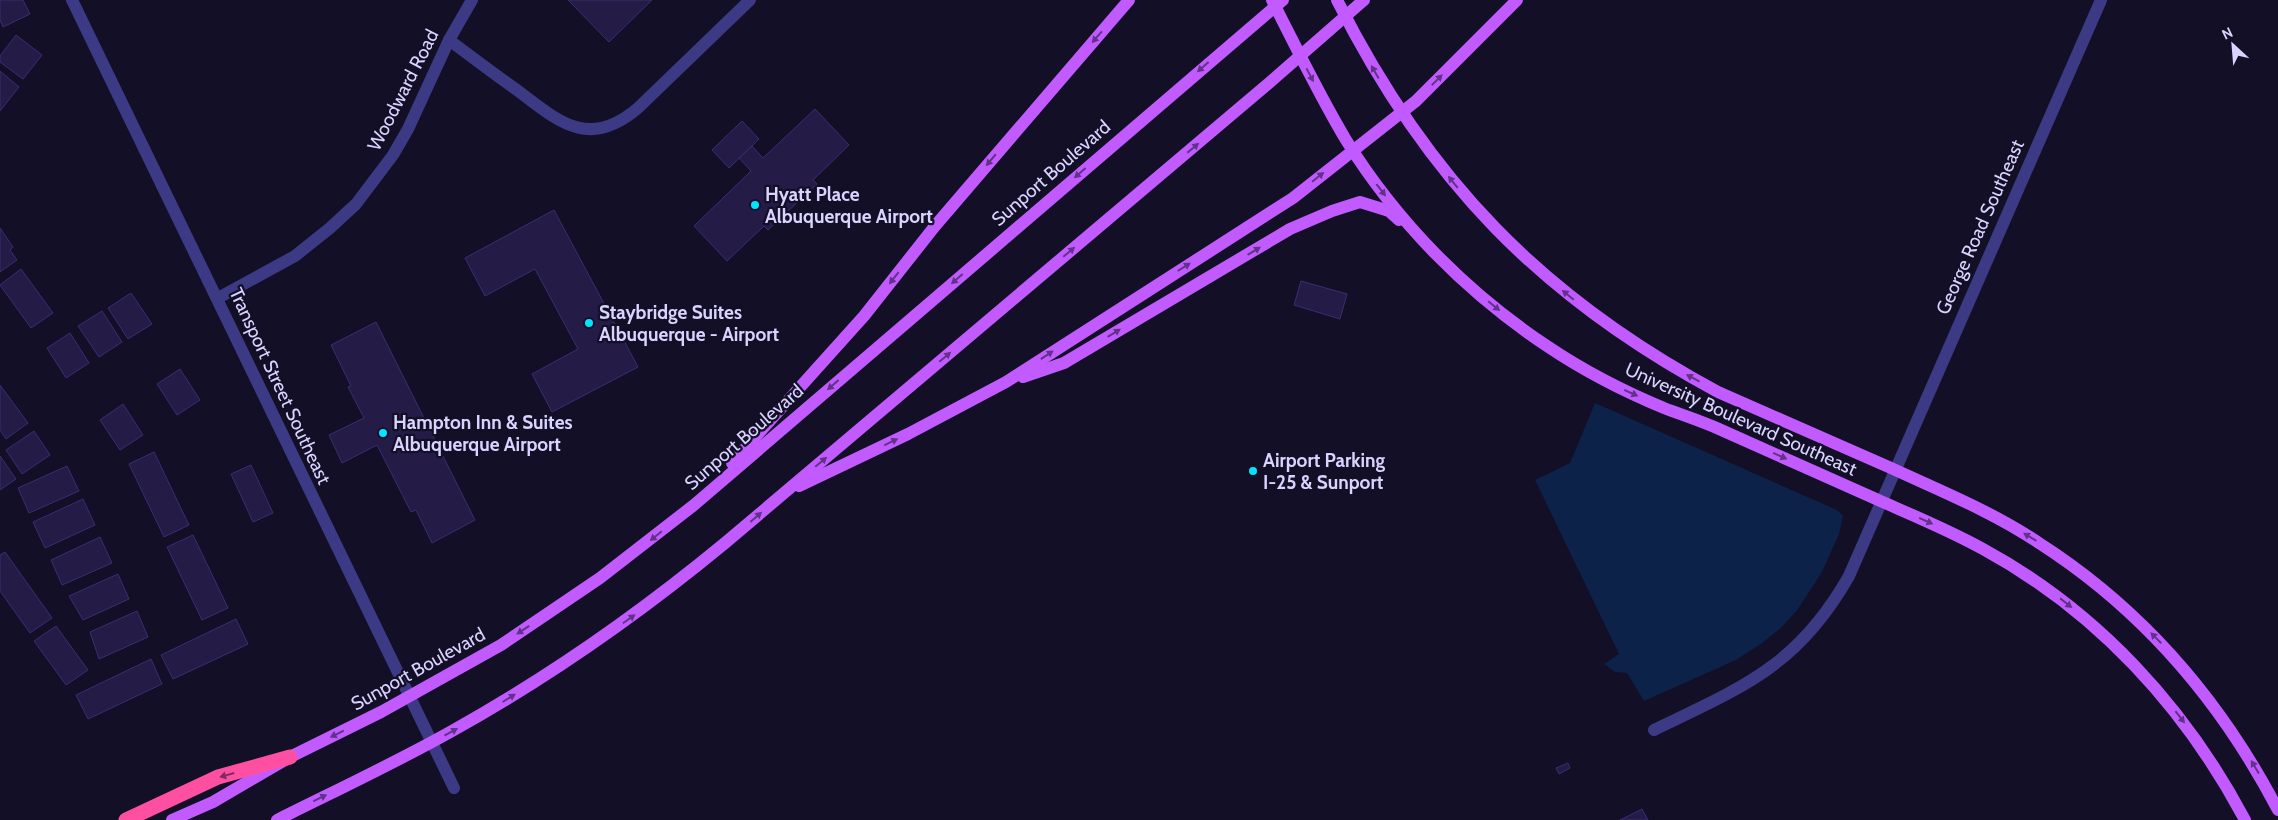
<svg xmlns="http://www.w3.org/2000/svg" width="2278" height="820" font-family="Cabin,sans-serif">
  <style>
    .water { fill: #0c2248 }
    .building { fill: #241b47; stroke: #3b2d73 }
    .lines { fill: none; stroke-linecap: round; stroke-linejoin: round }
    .minor { stroke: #3d3a85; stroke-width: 12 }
    .major { stroke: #c25bff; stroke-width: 12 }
    .highway { stroke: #ff4fa3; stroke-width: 15 }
    .oneway { fill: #623188 }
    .oneway2 { fill: #7d2c5e }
    .poi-dot { fill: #00e5ff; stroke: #130f26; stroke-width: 2 }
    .labels { text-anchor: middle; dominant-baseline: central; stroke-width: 4.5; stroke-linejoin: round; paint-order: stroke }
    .street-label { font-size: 19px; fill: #d9d4ff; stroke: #130f26 }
    .poi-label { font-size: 19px; font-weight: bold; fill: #d9d4ff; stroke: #130f26; text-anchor: start }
  </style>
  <rect width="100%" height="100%" fill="#130f26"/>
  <path class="water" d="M 1595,403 L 1837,510 L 1843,516 L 1839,534 L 1822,572 L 1798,609 L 1781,628 L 1762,643 L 1736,660 L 1644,701 L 1627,673 L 1615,672 L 1604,664 L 1619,654 L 1535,480 L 1570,463 Z"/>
  <g class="building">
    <path d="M 0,0 L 23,0 L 30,14 L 3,27 L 0,20 Z"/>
    <path d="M 568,0 L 652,0 L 609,42 Z"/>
    <path d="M 16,35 L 42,55 L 23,79 L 0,62 L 0,56 Z"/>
    <path d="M 0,71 L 19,87 L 0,111 Z"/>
    <path d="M 815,109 L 849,145 L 813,180 L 817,184 L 768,230 L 764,226 L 727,261 L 694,226 L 751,171 L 739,158 L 752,146 L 763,158 Z"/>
    <path d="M 742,121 L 759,139 L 729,168 L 712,150 Z"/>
    <path d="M 554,210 L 638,367 L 552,412 L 532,374 L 578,349 L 535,269 L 485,296 L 465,258 Z"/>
    <path d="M 0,228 L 13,247 L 10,250 L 17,260 L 0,272 Z"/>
    <path d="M 21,269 L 53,313 L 31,328 L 0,285 Z"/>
    <path d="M 1301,281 L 1347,294 L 1340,319 L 1294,305 Z"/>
    <path d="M 131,293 L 152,324 L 128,339 L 108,308 Z"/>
    <path d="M 102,311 L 122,342 L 99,357 L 78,326 Z"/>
    <path d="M 376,322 L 475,520 L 432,543 L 416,510 L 411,512 L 377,445 L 342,463 L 329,435 L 364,418 L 348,387 L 351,386 L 331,345 Z"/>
    <path d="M 70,333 L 89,363 L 66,378 L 47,348 Z"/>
    <path d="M 180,369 L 200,400 L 177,415 L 157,384 Z"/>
    <path d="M 0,385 L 28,423 L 6,439 L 0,430 Z"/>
    <path d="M 123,404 L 143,435 L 120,450 L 100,420 Z"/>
    <path d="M 34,431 L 50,455 L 22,474 L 6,450 Z"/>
    <path d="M 154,452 L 189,525 L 164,537 L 129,464 Z"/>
    <path d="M 0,456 L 16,479 L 0,490 Z"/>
    <path d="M 251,465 L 273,513 L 253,522 L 231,474 Z"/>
    <path d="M 67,466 L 79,491 L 29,513 L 18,488 Z"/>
    <path d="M 83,499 L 95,525 L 45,548 L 33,522 Z"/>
    <path d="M 193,535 L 228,608 L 202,620 L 167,547 Z"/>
    <path d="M 100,537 L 112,563 L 62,585 L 51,560 Z"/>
    <path d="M 5,552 L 52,618 L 30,633 L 0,591 L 0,555 Z"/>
    <path d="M 118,574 L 129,599 L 83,620 L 69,596 Z"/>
    <path d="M 137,611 L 148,637 L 99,659 L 90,632 Z"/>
    <path d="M 236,619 L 248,644 L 173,679 L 161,655 Z"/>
    <path d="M 56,626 L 88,670 L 66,685 L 34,641 Z"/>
    <path d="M 151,659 L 162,684 L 88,719 L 76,695 Z"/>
    <path d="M 1568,763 L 1570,768 L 1559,774 L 1556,768 Z"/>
    <path d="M 1642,809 L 1648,820 L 1620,820 Z"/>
  </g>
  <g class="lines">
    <g class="minor">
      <path d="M 72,0 L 454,788"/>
      <path d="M 449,40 C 472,57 494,74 517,90 C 559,122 589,150 638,108 L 750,0"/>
      <path d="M 218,298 L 295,256 L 330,228 L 356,204 L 393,155 L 408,129 L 449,40 L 472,0"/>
      <path d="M 1654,730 C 1743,687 1798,666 1849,576 L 2101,0"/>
    </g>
    <g class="major">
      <path d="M 1272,0 C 1296,47 1319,95 1346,140 C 1397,222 1467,293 1547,346 C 1584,371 1623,391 1664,408 C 1682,415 1701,421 1719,429 C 1771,452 1824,476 1876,499 C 1912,515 1949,530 1983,549 C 2097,611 2185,707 2245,820"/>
      <path d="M 1337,0 C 1427,179 1541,297 1718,392 C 1776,417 1833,443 1891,468 C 1941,491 1993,512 2039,543 C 2142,609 2221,701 2278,810"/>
      <path d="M 1023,377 L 1064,363 L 1290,229 L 1332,211 L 1360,202 L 1389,211 L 1399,220"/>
      <path d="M 732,463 L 864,316 L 935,226 L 1129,0"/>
      <path d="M 799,486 L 908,434 L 1006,382 L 1293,198 L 1416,101 L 1517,0"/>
      <path d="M 172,820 L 213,802 L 290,757 L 381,712 L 501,645 L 600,578 L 694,505 L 1283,0"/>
      <path d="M 277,820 C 335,791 395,763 452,731 C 549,677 639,614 725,543 L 1269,83 L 1364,0"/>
    </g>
    <path class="highway" d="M 126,820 L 218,777 L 290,757"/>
  </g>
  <defs><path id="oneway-solid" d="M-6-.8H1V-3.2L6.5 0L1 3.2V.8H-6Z" transform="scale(1.25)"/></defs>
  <g class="oneway">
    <use href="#oneway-solid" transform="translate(1097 37) rotate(131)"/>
    <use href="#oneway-solid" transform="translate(1203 67) rotate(139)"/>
    <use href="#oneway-solid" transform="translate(1375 72) rotate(-120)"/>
    <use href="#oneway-solid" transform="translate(1310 75) rotate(62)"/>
    <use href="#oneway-solid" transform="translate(1437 80) rotate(-45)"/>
    <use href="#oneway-solid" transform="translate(1193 148) rotate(-40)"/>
    <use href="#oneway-solid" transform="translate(991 160) rotate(130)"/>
    <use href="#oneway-solid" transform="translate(1080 173) rotate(139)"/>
    <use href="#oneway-solid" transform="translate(1318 177) rotate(-39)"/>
    <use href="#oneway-solid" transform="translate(1453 182) rotate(-129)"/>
    <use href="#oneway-solid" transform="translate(1381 190) rotate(52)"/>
    <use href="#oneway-solid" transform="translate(1254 251) rotate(-31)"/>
    <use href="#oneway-solid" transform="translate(1069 252) rotate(-40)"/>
    <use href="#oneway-solid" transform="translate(1184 267) rotate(-32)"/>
    <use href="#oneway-solid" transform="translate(894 278) rotate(128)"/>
    <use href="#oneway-solid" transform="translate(957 279) rotate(139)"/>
    <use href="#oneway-solid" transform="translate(1568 295) rotate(-141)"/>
    <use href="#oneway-solid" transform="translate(1494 306) rotate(39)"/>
    <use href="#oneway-solid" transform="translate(1114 333) rotate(-31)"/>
    <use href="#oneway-solid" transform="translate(1047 355) rotate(-34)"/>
    <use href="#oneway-solid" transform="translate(945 357) rotate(-40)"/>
    <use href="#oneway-solid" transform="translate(1693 378) rotate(-152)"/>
    <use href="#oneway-solid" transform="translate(833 385) rotate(139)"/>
    <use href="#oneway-solid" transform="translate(1631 393) rotate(24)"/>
    <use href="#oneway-solid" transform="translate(891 442) rotate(-26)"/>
    <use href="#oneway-solid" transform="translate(1780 456) rotate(24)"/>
    <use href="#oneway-solid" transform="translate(821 462) rotate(-40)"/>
    <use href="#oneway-solid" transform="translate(756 517) rotate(-41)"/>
    <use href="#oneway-solid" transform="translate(1926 521) rotate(24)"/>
    <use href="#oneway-solid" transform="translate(656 536) rotate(141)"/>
    <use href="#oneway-solid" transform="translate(2030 537) rotate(-149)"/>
    <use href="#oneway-solid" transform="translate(2066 603) rotate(38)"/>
    <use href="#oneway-solid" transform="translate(629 619) rotate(-35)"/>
    <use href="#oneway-solid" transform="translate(523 630) rotate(147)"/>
    <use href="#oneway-solid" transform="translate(2156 638) rotate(-135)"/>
    <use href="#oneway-solid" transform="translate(509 698) rotate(-32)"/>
    <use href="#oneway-solid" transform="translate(2180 717) rotate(52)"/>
    <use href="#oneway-solid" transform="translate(451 732) rotate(-29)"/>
    <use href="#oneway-solid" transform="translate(337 734) rotate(154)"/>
    <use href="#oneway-solid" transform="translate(2255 767) rotate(-121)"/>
    <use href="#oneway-solid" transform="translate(320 798) rotate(-26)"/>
  </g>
  <use class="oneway2" href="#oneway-solid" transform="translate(227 775) rotate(164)"/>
  <g class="poi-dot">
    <circle cx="755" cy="205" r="5"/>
    <circle cx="589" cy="323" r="5"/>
    <circle cx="383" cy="433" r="5"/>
    <circle cx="1253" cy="471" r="5"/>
  </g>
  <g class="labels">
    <g class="street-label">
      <text transform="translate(403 90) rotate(-63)">Woodward Road</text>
      <text transform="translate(1051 173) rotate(-41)">Sunport Boulevard</text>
      <text transform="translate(1980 227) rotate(-66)">George Road Southeast</text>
      <text transform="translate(280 386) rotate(65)">Transport Street Southeast</text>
      <text transform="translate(1741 419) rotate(24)">University Boulevard Southeast</text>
      <text transform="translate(744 437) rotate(-41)">Sunport Boulevard</text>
      <text transform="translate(418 669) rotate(-29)">Sunport Boulevard</text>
    </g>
    <g class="poi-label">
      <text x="765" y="194">Hyatt Place<tspan x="765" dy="22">Albuquerque Airport</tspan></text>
      <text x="599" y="312">Staybridge Suites<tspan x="599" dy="22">Albuquerque - Airport</tspan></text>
      <text x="393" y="422">Hampton Inn &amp; Suites<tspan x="393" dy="22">Albuquerque Airport</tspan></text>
      <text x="1263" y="460">Airport Parking<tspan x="1263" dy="22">I-25 &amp; Sunport</tspan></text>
    </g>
  </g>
  <g transform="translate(2233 45) rotate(334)" stroke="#130f26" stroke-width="4" paint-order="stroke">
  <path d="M0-4L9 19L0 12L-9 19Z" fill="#d9d4ff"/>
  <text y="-8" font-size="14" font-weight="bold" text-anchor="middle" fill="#d9d4ff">N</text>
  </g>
</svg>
